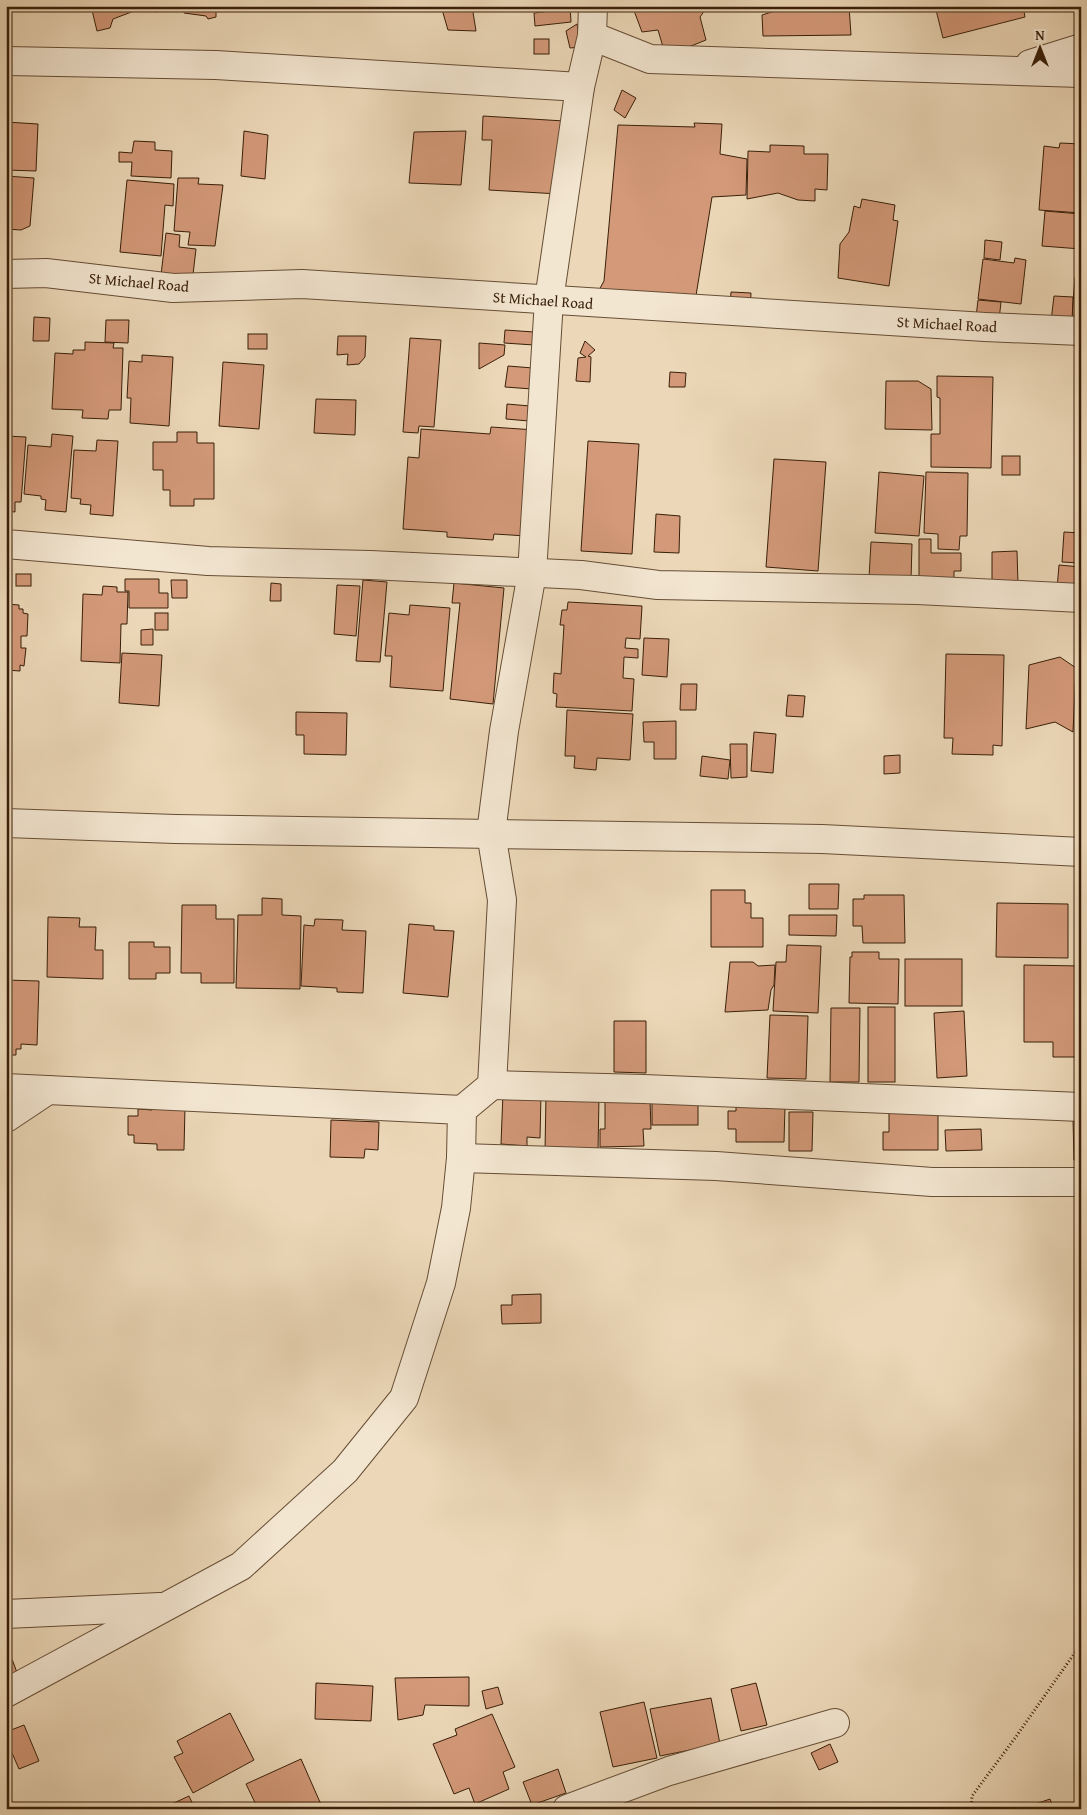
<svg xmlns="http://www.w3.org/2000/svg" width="1087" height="1815" font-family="'Gentium Book Plus',serif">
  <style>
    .building { fill: #d39979; stroke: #391f09 }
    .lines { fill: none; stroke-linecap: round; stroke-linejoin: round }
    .street-casing { stroke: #664d35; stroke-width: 30 }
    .path { stroke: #391f09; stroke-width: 3; stroke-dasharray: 1 2.5; stroke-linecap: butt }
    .street { stroke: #f3e6d1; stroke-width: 28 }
    .labels { text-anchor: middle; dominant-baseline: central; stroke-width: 4.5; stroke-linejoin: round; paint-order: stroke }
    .street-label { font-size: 15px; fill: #391f09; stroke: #f3e6d1 }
  </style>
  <rect width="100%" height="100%" fill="#ecd8b8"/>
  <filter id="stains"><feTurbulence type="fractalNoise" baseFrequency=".004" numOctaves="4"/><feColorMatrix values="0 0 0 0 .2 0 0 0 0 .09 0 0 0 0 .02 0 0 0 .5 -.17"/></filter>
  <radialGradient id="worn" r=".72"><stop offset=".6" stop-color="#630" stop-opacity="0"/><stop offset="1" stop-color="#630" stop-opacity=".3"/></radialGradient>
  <g class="building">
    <path d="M 91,6 L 141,6 L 142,8 L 113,19 L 110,28 L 97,31 Z"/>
    <path d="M 154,6 L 216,6 L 216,17 L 208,19 L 206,16 L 184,13 L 183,7 L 155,12 Z"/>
    <path d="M 441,6 L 472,6 L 476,31 L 448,30 Z"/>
    <path d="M 543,6 L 570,6 L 571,22 L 535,26 L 534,13 L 544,12 Z"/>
    <path d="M 637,6 L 708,6 L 700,17 L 706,40 L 671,54 L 663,47 L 658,30 L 642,32 L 633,8 Z"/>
    <path d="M 791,6 L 849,6 L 851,35 L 763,36 L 762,15 Z"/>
    <path d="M 935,6 L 1023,6 L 1025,17 L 943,38 Z"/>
    <path d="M 577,24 L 581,47 L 570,48 L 566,31 Z"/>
    <rect x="534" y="39" width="15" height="15"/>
    <path d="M 622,90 L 636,98 L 625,118 L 614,110 Z"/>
    <path d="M 483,116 L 564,121 L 559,194 L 489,190 L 492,140 L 482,140 Z"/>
    <path d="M 6,122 L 38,124 L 36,171 L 6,170 Z"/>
    <path d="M 694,123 L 722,124 L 720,154 L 747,159 L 746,195 L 712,197 L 694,308 L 599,290 L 604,281 L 618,125 L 695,127 Z"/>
    <path d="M 244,131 L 268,135 L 265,179 L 241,176 Z"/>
    <path d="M 466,131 L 461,185 L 409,183 L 414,132 Z"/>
    <path d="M 134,141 L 155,142 L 155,150 L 172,151 L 171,178 L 131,176 L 132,162 L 119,162 L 119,152 L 132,153 Z"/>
    <path d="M 1060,143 L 1081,144 L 1081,213 L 1039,210 L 1044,146 L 1059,148 Z"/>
    <path d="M 770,145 L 804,146 L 804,154 L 828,154 L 827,190 L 815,189 L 815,201 L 798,200 L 778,193 L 747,199 L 748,151 L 770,152 Z"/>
    <path d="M 6,176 L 34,178 L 30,226 L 21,230 L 6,229 Z"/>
    <path d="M 178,178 L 199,178 L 198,184 L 223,185 L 215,246 L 188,245 L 190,232 L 174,231 Z"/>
    <path d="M 127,180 L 174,184 L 173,206 L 165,205 L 161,256 L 120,252 Z"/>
    <path d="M 862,199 L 895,205 L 893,220 L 898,221 L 889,286 L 838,278 L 840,244 L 849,232 L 854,206 L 860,208 Z"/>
    <path d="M 1045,211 L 1081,214 L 1081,249 L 1042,246 Z"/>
    <path d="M 166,233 L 180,235 L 179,247 L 196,249 L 192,283 L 161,275 Z"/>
    <path d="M 985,240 L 1002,242 L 1000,260 L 984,258 Z"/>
    <path d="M 1015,258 L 1026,260 L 1021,304 L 978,299 L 983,259 L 1014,263 Z"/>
    <path d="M 1075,277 L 1081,278 L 1081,329 L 1071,328 Z"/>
    <path d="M 731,292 L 751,293 L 750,311 L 730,309 Z"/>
    <path d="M 1054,296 L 1073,297 L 1072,322 L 1051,321 Z"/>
    <path d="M 978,300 L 1001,302 L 999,320 L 976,317 Z"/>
    <path d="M 34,317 L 50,318 L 49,341 L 33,341 Z"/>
    <path d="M 106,320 L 129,320 L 128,343 L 105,342 Z"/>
    <path d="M 505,330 L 534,332 L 534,345 L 504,343 Z"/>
    <rect x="248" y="334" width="19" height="15"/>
    <path d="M 338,336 L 366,336 L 365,357 L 359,364 L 347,365 L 348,354 L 337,355 Z"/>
    <path d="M 410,338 L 441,340 L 434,427 L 419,426 L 418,433 L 403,432 Z"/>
    <path d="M 585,341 L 595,350 L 588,356 L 591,357 L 590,382 L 576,381 L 578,358 L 586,357 L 580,353 Z"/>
    <path d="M 85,342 L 114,343 L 113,348 L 123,348 L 121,410 L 109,410 L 108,419 L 82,418 L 83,410 L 52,409 L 55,353 L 73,354 L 73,350 L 85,350 Z"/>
    <path d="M 479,343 L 505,345 L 504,355 L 479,369 Z"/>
    <path d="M 142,355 L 173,357 L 169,426 L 130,423 L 131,398 L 127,398 L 129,361 L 142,362 Z"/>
    <path d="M 223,362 L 264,365 L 259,429 L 219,426 Z"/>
    <path d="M 508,366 L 533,368 L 532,389 L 505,387 Z"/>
    <path d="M 670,372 L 686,373 L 685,387 L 669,387 Z"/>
    <path d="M 937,376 L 993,377 L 991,468 L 931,467 L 931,434 L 940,434 L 940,398 L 937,397 Z"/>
    <path d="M 886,381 L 918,381 L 931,389 L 932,430 L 885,429 Z"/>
    <path d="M 316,399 L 356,400 L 355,435 L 314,433 Z"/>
    <path d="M 507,404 L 530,406 L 529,421 L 506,419 Z"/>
    <path d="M 491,427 L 535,430 L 527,536 L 494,534 L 493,540 L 447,537 L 447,532 L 403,529 L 408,457 L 419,458 L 421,429 L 490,434 Z"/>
    <path d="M 177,432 L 197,432 L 197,443 L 214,443 L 214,499 L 194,499 L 194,506 L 170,506 L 170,490 L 163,490 L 163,470 L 153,470 L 153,442 L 177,442 Z"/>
    <path d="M 52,434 L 73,436 L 66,512 L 45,510 L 46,500 L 41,499 L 41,496 L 24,494 L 28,445 L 51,447 Z"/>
    <path d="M 6,436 L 26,437 L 21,502 L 15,502 L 15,512 L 6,511 Z"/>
    <path d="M 97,440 L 118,441 L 113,516 L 90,514 L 91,505 L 80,504 L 81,499 L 71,498 L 74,450 L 96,451 Z"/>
    <path d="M 588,441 L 639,444 L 632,554 L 581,551 Z"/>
    <rect x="1002" y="456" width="18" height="19"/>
    <path d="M 774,459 L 826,462 L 818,571 L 766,567 Z"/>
    <path d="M 879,472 L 924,476 L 919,536 L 875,533 Z"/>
    <path d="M 926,472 L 968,473 L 967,536 L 960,536 L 959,550 L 938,549 L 938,534 L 924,533 Z"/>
    <path d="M 1079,482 L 1081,482 L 1081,501 L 1077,501 Z"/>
    <path d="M 656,514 L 680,516 L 679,553 L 654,552 Z"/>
    <path d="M 1064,532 L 1081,533 L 1079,563 L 1062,562 Z"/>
    <path d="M 919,539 L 931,539 L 931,553 L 961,553 L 961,571 L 954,571 L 954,585 L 919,584 Z"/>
    <path d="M 871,542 L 912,544 L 911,580 L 869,578 Z"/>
    <path d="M 1017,551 L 1018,584 L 992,585 L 992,552 Z"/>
    <path d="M 1059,565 L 1081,567 L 1081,591 L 1057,589 Z"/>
    <rect x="16" y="574" width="15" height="12"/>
    <path d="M 125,579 L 159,579 L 159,593 L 168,593 L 168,608 L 129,608 L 129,591 L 125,591 Z"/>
    <path d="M 171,580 L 187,580 L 187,598 L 172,598 Z"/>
    <path d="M 363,580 L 387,582 L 380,662 L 356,661 Z"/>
    <path d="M 271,583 L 281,584 L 281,601 L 270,601 Z"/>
    <path d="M 454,583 L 504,588 L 493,704 L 450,699 L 460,603 L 452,603 Z"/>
    <path d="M 337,585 L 360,586 L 356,636 L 334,634 Z"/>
    <path d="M 103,586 L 117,587 L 117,592 L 128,592 L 127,624 L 121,624 L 120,663 L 81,661 L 83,594 L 102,595 Z"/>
    <path d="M 568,602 L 642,606 L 640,639 L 626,638 L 625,648 L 638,649 L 638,658 L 624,657 L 623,678 L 634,679 L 632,711 L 556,707 L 557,694 L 553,693 L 554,673 L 561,674 L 564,625 L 560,625 L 562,610 L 567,610 Z"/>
    <path d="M 6,604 L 19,605 L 19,609 L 23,609 L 23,613 L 28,614 L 27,636 L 21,636 L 21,648 L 26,648 L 24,666 L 20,665 L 20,671 L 6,670 Z"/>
    <path d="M 410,605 L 450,608 L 443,691 L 390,687 L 392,656 L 385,656 L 389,613 L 409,615 Z"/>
    <rect x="155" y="613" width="13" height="17"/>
    <path d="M 153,629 L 153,645 L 141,645 L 141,630 Z"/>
    <path d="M 644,638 L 669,639 L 667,677 L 642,675 Z"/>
    <path d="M 122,653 L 162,655 L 159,706 L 119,703 Z"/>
    <path d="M 946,654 L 1004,655 L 1002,746 L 993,745 L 993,755 L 952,754 L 953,738 L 944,738 Z"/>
    <path d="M 1060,657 L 1076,668 L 1073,732 L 1055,722 L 1026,729 L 1029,665 Z"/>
    <path d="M 681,684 L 697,684 L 696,710 L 680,710 Z"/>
    <path d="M 788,695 L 805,696 L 803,717 L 786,716 Z"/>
    <path d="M 567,710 L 633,714 L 630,760 L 597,758 L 596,770 L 574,768 L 575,756 L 565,756 Z"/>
    <path d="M 296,712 L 347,713 L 346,755 L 304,754 L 304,735 L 296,735 Z"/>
    <path d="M 676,721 L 676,759 L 654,759 L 654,742 L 644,742 L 643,722 Z"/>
    <path d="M 754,732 L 776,734 L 773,773 L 751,771 Z"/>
    <path d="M 730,744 L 747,744 L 747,777 L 731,778 Z"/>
    <path d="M 900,755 L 900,773 L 884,774 L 884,756 Z"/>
    <path d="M 702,756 L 730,760 L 728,779 L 700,776 Z"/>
    <path d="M 809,884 L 839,884 L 838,909 L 809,909 Z"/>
    <path d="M 711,890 L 745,890 L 745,903 L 751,903 L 751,918 L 763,918 L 763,947 L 711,947 Z"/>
    <path d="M 864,895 L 904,895 L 905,943 L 863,943 L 862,926 L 853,926 L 853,899 L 864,899 Z"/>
    <path d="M 262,898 L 282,899 L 282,915 L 301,916 L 300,989 L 236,988 L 238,915 L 262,915 Z"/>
    <path d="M 997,903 L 1068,904 L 1068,958 L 996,957 Z"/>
    <path d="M 182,905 L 216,905 L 216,919 L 234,919 L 234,983 L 201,983 L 201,973 L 181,973 Z"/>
    <path d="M 789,915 L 837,915 L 836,936 L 789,935 Z"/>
    <path d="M 48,917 L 80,918 L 79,927 L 96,927 L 95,950 L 103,950 L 103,979 L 47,977 Z"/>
    <path d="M 315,919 L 343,920 L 342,930 L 366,931 L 363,993 L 337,992 L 337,988 L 301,986 L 304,925 L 314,926 Z"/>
    <path d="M 409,924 L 434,926 L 434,930 L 454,931 L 448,997 L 403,993 Z"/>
    <path d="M 129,942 L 154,942 L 154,947 L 170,947 L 170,973 L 156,973 L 156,979 L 129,979 Z"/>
    <path d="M 787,945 L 821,946 L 818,1013 L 773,1011 L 776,962 L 786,962 Z"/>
    <path d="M 852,952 L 879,952 L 879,959 L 899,959 L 898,1004 L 849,1003 L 850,957 L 852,957 Z"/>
    <rect x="905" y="959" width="57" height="47"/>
    <path d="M 730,962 L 753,962 L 758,966 L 775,965 L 774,985 L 771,990 L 768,1010 L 725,1012 Z"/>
    <path d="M 1024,965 L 1081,966 L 1081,1057 L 1053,1057 L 1053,1042 L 1024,1042 Z"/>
    <path d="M 6,980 L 39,981 L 37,1045 L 21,1044 L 21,1049 L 16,1049 L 16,1055 L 6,1055 Z"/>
    <rect x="868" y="1007" width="27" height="75"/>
    <path d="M 831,1008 L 860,1008 L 859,1082 L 830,1082 Z"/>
    <path d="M 964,1011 L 967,1076 L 937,1078 L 934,1013 Z"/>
    <path d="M 770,1015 L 808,1016 L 806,1079 L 767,1078 Z"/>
    <path d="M 614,1021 L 646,1021 L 646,1073 L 614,1072 Z"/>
    <path d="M 503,1093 L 541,1094 L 540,1138 L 527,1137 L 527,1146 L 501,1144 Z"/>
    <path d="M 546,1095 L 599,1096 L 598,1151 L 545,1151 Z"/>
    <path d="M 650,1100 L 651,1129 L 643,1129 L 644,1146 L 600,1147 L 600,1129 L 605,1129 L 605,1101 Z"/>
    <rect x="652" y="1102" width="46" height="23"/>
    <path d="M 736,1105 L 785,1106 L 784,1142 L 736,1142 L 736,1129 L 728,1129 L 728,1111 L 736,1111 Z"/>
    <path d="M 152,1106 L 185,1106 L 184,1150 L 157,1150 L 157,1144 L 134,1143 L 134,1135 L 128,1135 L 128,1116 L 138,1116 L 138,1109 L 152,1110 Z"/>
    <path d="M 938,1110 L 938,1150 L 883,1150 L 883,1132 L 889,1132 L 889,1111 Z"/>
    <path d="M 789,1112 L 813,1112 L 812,1151 L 789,1151 Z"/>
    <path d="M 1073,1119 L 1081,1119 L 1081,1160 L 1074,1160 Z"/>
    <path d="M 331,1120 L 379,1122 L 378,1150 L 365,1149 L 364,1158 L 330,1157 Z"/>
    <path d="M 981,1129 L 982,1150 L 946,1151 L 945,1130 Z"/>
    <path d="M 541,1294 L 541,1323 L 502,1324 L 501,1305 L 512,1305 L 512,1295 Z"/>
    <path d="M 12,1659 L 19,1678 L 6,1683 L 6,1660 Z"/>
    <path d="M 469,1677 L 469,1706 L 425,1705 L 423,1715 L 398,1720 L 395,1678 Z"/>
    <path d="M 316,1683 L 373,1686 L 371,1721 L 315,1719 Z"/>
    <path d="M 756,1683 L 767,1725 L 741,1731 L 731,1689 Z"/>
    <path d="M 498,1687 L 503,1704 L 486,1709 L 482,1691 Z"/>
    <path d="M 711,1698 L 720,1744 L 660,1756 L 650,1709 Z"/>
    <path d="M 644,1702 L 657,1758 L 613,1767 L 600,1712 Z"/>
    <path d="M 230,1713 L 254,1760 L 193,1793 L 174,1757 L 183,1753 L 177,1741 Z"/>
    <path d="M 492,1714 L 515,1767 L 503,1772 L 509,1789 L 475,1804 L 469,1788 L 454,1794 L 433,1744 L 457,1735 L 455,1729 Z"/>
    <path d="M 24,1725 L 39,1761 L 19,1769 L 12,1753 L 6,1755 L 6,1732 Z"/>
    <path d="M 830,1744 L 838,1762 L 819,1770 L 811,1753 Z"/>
    <path d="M 301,1759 L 323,1809 L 258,1809 L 246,1784 Z"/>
    <path d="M 558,1769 L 566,1793 L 532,1805 L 523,1782 Z"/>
    <path d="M 189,1796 L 195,1809 L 161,1809 Z"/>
    <path d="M 1050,1799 L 1054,1809 L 1021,1809 Z"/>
  </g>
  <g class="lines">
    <g class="street-casing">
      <g id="street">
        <path d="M 592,36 L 650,59 L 1081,73"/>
        <path d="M 6,61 L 216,65 L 580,87"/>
        <path d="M 1030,64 L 1081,48"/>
        <path d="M 6,274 L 46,273 L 173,288 L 302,284 L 985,327 L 1081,331"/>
        <path d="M 6,544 L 208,561 L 370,565 L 581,575 L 658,585 L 917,590 L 1081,598"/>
        <path d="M 6,823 L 175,829 L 822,839 L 1081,852"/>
        <path d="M 492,1085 L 644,1089 L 1081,1107"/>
        <path d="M 6,1088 L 462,1110"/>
        <path d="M 6,1118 L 48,1090"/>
        <path d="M 461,1158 L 716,1166 L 932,1182 L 1081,1182"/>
        <path d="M 6,1614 L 160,1607"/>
        <path d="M 6,1693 L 241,1566 L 345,1471 L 404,1398 L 441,1283 L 456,1208 L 461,1158 L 462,1110 L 492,1085 L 502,900 L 491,833 L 504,731 L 532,573 L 549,300 L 580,87 L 592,36 L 593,6"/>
        <path d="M 567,1809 L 669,1771 L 835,1723"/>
      </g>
    </g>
    <path class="path" d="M 971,1809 L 972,1796 L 1015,1738 L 1081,1644"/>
    <use href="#street" class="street"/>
  </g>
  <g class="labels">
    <g class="street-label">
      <text transform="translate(139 282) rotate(5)">St Michael Road</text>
      <text transform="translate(543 300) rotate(4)">St Michael Road</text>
      <text transform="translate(947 324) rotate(3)">St Michael Road</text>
    </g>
  </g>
  <rect width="1087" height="1815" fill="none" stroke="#ecd8b8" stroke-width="25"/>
  <rect x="8" y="8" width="1072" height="1800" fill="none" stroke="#391f09" stroke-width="2.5"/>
  <rect x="12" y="12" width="1062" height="1790" fill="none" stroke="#391f09"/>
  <g transform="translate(1040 48)" stroke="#f3e6d1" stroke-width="4" paint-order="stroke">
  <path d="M0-4L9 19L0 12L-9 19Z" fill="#391f09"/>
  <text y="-8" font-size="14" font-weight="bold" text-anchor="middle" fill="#391f09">N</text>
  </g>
  <rect width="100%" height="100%" filter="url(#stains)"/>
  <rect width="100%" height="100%" fill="url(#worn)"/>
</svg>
